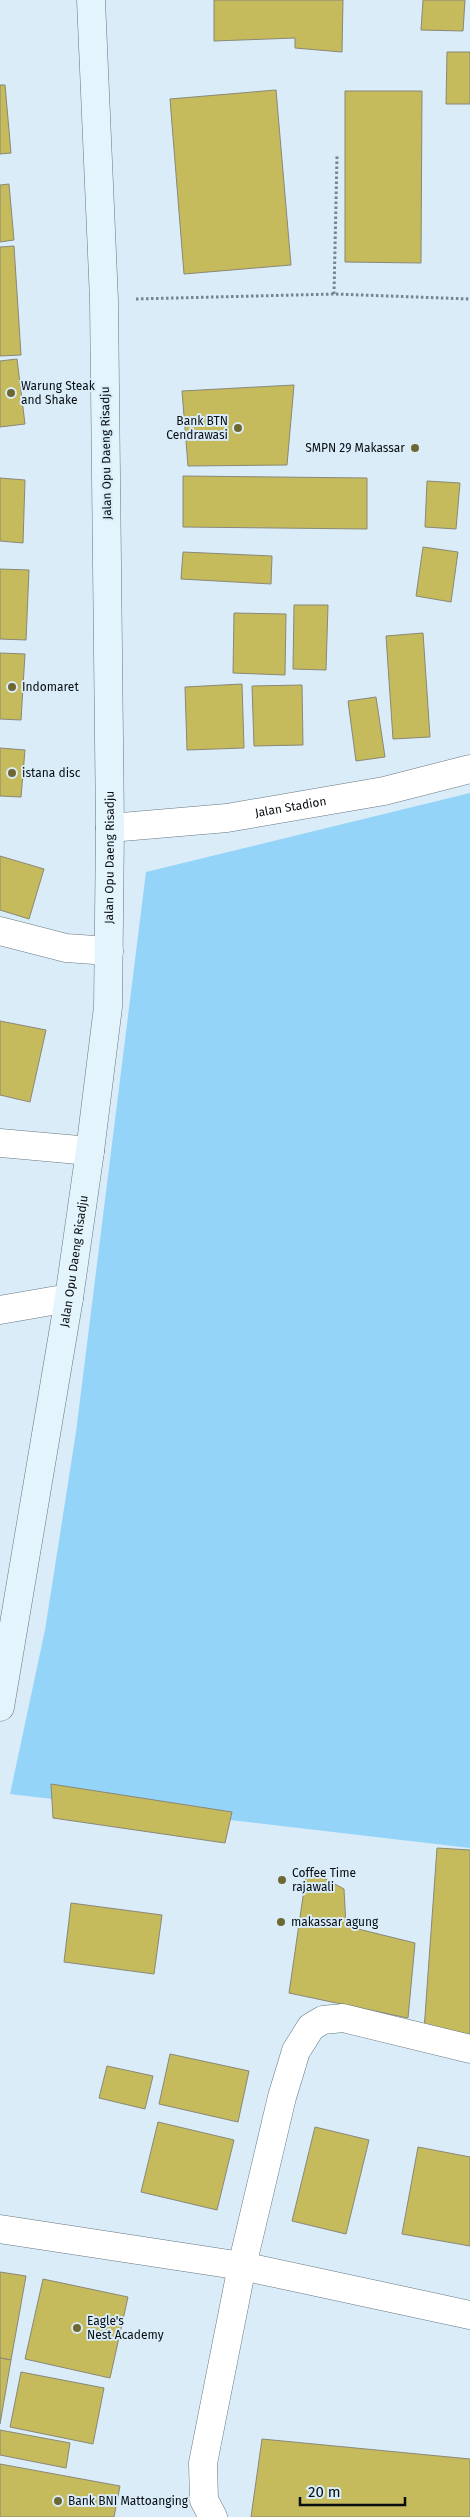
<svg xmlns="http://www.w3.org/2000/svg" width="470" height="2517" font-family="'Fira Sans',sans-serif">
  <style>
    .green { fill: #94d4f9 }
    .building { fill: #c5ba5c; stroke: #8a8877 }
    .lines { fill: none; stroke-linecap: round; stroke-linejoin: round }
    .minor-casing { stroke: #667781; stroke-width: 29 }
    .tertiary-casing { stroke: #667781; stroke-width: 29 }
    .secondary-casing { stroke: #667781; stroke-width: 29 }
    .path { stroke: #77848c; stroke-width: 3; stroke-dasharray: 2.5 2.5; stroke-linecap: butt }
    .minor { stroke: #fff; stroke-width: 28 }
    .tertiary { stroke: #fff; stroke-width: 28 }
    .secondary { stroke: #e4f4fd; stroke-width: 28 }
    .poi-dot { fill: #6d6733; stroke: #d9ecf8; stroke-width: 2 }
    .labels { text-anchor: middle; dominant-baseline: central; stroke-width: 4; stroke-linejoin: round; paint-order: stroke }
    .poi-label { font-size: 12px; fill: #070d11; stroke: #d9ecf8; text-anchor: start }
    .street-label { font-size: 12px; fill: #070d11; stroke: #d9ecf8 }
  </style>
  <rect width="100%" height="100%" fill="#d9ecf8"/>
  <path class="green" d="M 470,793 L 470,1848 L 10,1794 L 45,1630 L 76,1432 L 146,872 Z"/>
  <g class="building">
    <path d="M 214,0 L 343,0 L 342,52 L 295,48 L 295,38 L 214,41 Z"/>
    <path d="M 423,0 L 465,0 L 463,31 L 421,30 Z"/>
    <path d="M 447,52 L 470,52 L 470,104 L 446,104 Z"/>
    <path d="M 0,85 L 5,85 L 11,153 L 0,154 Z"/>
    <path d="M 276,90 L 291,265 L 184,274 L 170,99 Z"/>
    <path d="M 345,91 L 422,91 L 421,263 L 345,262 Z"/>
    <path d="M 9,184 L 14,240 L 0,242 L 0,185 Z"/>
    <path d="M 14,246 L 21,355 L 0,356 L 0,247 Z"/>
    <path d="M 17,359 L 25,424 L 0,427 L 0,361 Z"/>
    <path d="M 294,385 L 287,465 L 188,466 L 182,391 Z"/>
    <path d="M 183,476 L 367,478 L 367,529 L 183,527 Z"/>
    <path d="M 0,478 L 25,480 L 23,543 L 0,541 Z"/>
    <path d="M 427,481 L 460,483 L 456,529 L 425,527 Z"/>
    <path d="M 423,547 L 458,552 L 451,602 L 416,596 Z"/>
    <path d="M 183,552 L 272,556 L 271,584 L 181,579 Z"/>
    <path d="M 0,569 L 29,570 L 26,640 L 0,639 Z"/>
    <path d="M 294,605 L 328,605 L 326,670 L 293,669 Z"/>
    <path d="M 234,613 L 286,614 L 285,675 L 233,673 Z"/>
    <path d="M 423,633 L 430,737 L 393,739 L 386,636 Z"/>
    <path d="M 0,653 L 25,654 L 21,720 L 0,719 Z"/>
    <path d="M 242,684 L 244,748 L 187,750 L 185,687 Z"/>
    <path d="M 302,685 L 303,745 L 254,746 L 252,686 Z"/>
    <path d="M 376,697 L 385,757 L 356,761 L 348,701 Z"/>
    <path d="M 0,748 L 25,750 L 21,797 L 0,796 Z"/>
    <path d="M 0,856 L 44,869 L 29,919 L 0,910 Z"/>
    <path d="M 0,1021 L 46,1030 L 30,1102 L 0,1095 Z"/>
    <path d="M 51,1784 L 232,1812 L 225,1843 L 53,1818 Z"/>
    <path d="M 437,1848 L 470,1850 L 470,2037 L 424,2030 Z"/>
    <path d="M 307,1869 L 344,1889 L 346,1926 L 415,1943 L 408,2018 L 289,1993 Z"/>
    <path d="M 71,1903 L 162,1915 L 154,1974 L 64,1962 Z"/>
    <path d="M 170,2054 L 249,2071 L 238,2122 L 159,2104 Z"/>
    <path d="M 107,2066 L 153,2076 L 145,2109 L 99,2098 Z"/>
    <path d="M 158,2122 L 234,2140 L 217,2210 L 141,2192 Z"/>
    <path d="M 315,2127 L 369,2140 L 346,2234 L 292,2221 Z"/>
    <path d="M 418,2147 L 470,2157 L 470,2246 L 402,2234 Z"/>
    <path d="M 0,2272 L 26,2276 L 11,2360 L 0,2358 Z"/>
    <path d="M 43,2279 L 128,2297 L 110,2378 L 25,2359 Z"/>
    <path d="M 0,2358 L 11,2360 L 0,2424 Z"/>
    <path d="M 21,2372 L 104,2388 L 93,2444 L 10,2427 Z"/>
    <path d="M 0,2430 L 70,2443 L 66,2468 L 0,2455 Z"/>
    <path d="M 262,2439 L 470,2459 L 470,2517 L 251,2517 Z"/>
    <path d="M 0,2464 L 120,2486 L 114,2517 L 0,2517 Z"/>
  </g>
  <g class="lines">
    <g class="minor-casing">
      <g id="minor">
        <path d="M 0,931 L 66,948 L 109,951"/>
        <path d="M 0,1143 L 90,1151"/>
        <path d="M 0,1310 L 69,1298"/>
        <path d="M 0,2229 L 242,2266 L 470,2315"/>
        <path d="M 213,2517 L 204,2500 L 203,2463 L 242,2266 L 282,2097 L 296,2051 L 311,2027 L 323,2020 L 343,2018 L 470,2049"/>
      </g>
    </g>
    <g class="tertiary-casing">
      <g id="tertiary">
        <path id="s1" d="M 110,828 L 227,818 L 384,791 L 470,769"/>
      </g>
    </g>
    <g class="secondary-casing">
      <g id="secondary">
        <path id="s2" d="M 0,1707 L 69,1298 L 90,1151 L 108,1007 L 110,828 L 104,300 L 91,0"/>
      </g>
    </g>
    <g class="path">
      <path d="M 334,294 L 337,156"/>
      <path d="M 136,299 L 334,294 L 470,299"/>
    </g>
    <use href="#minor" class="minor"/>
    <use href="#tertiary" class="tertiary"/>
    <use href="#secondary" class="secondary"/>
  </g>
  <g class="poi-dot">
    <circle cx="11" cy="393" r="5"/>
    <circle cx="238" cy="428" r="5"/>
    <circle cx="415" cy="448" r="5"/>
    <circle cx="12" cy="687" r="5"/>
    <circle cx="12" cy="773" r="5"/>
    <circle cx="282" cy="1880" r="5"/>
    <circle cx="281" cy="1922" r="5"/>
    <circle cx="77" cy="2328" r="5"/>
    <circle cx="58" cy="2501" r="5"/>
  </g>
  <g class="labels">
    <g class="poi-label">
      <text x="21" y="386">Warung Steak<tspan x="21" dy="14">and Shake</tspan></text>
      <text x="228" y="421" text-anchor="end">Bank BTN<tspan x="228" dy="14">Cendrawasi</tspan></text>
      <text x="405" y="448" text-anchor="end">SMPN 29 Makassar</text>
      <text x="22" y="687">Indomaret</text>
      <text x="22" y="773">istana disc</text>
      <text x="292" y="1873">Coffee Time<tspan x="292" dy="14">rajawali</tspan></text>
      <text x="291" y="1922">makassar agung</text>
      <text x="87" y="2321">Eagle's<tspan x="87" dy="14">Nest Academy</tspan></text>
      <text x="68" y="2501">Bank BNI Mattoanging</text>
    </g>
    <g class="street-label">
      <text transform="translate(106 453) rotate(-91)">Jalan Opu Daeng Risadju</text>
      <text stroke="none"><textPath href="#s1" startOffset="182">Jalan Stadion</textPath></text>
      <text stroke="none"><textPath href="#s2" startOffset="858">Jalan Opu Daeng Risadju</textPath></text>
      <text stroke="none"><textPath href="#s2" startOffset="452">Jalan Opu Daeng Risadju</textPath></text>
    </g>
  </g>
  <path d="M300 2497v8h105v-8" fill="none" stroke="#070d11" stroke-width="2.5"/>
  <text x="308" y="2497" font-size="15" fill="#070d11" stroke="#d9ecf8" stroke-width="4" paint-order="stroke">20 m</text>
</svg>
